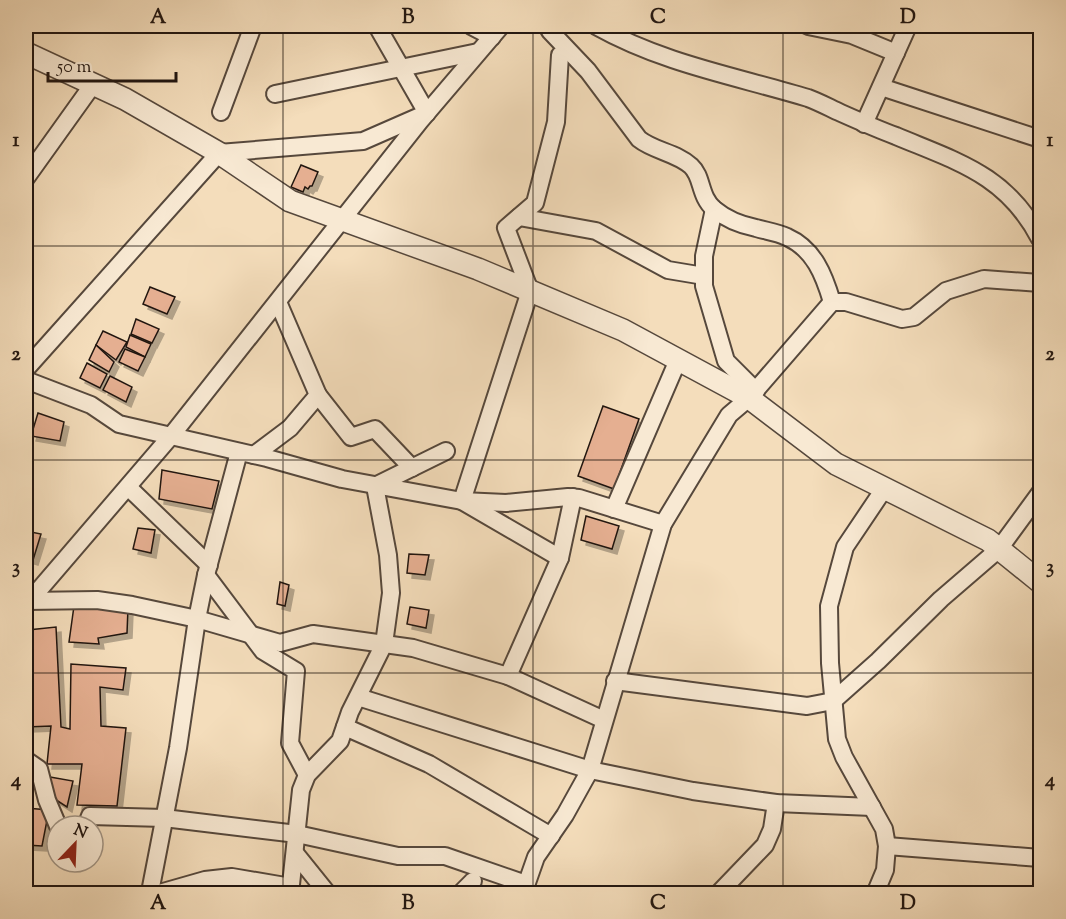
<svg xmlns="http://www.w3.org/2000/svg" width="1066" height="919" font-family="'Sorts Mill Goudy',serif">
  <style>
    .building { fill: #e5af91; stroke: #211611; stroke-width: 1.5; filter: url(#shadow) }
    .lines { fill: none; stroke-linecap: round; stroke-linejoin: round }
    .minor-casing { stroke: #56483c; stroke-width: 20 }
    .tertiary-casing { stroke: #56483c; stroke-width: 24 }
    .minor { stroke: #f8e9d3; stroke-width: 16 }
    .tertiary { stroke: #f8e9d3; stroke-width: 21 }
    .grid { fill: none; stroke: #211611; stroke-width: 1.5; stroke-opacity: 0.55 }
    .neatline { fill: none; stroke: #211611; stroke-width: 2 }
    .grid-label { font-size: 20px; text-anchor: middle; font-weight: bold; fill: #211611 }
  </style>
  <defs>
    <filter id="shadow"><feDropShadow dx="5" dy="5" stdDeviation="0" flood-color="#0004"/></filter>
  </defs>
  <rect width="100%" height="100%" fill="#f4ddbb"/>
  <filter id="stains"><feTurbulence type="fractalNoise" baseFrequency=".00333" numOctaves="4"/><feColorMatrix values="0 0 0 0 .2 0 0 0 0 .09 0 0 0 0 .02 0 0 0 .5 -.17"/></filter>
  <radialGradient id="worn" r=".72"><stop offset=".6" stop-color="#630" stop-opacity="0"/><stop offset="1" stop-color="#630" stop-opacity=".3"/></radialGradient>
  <g class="building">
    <path d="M 301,165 L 318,172 L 312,186 L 310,186 L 308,189 L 305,187 L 303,192 L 291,187 Z"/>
    <path d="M 150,287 L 175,297 L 167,314 L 143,304 Z"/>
    <path d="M 136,319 L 159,329 L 152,343 L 131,334 Z"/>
    <path d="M 103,331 L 127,342 L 116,360 L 96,345 Z"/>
    <path d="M 130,335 L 151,344 L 145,357 L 126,347 Z"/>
    <path d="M 96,345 L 114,362 L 109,372 L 89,360 Z"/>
    <path d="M 125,349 L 145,357 L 138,371 L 119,362 Z"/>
    <path d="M 87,363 L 107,374 L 100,388 L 80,378 Z"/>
    <path d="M 110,376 L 132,387 L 126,402 L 103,390 Z"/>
    <path d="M 603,406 L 639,419 L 614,489 L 578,476 Z"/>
    <path d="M 38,413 L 64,422 L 60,441 L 31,436 Z"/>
    <path d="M 162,470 L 219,481 L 212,509 L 159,499 Z"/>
    <path d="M 586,516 L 619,526 L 612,549 L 581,540 Z"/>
    <path d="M 138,528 L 155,530 L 151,553 L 133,549 Z"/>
    <path d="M 26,531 L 41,534 L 33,560 L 26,558 Z"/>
    <path d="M 409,554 L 429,555 L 425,575 L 407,573 Z"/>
    <path d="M 280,582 L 289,585 L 285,606 L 277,604 Z"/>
    <path d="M 74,606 L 128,608 L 127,633 L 98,638 L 99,644 L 69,642 Z"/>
    <path d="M 410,607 L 429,610 L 426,628 L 407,624 Z"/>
    <path d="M 56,627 L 61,727 L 70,729 L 71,664 L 126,668 L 123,690 L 100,687 L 101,726 L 126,728 L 117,806 L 77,805 L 82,764 L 47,764 L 51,726 L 26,727 L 26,646 L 31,646 L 28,630 Z"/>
    <path d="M 50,777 L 73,781 L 67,807 L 50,796 Z"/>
    <path d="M 26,808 L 49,810 L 42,846 L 26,845 Z"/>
  </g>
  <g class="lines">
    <g class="minor-casing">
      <g id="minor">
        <path d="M 471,26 L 492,37"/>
        <path d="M 547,26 L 550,31 L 588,71 L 639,139 C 654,151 677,153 691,166 C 703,177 699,196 714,209 C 726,219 741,225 756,228 C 766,231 777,232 787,237 C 814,249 824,275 832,302"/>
        <path d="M 596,26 C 664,64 735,76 808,98 C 819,102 830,108 841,113 C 859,121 877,129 896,136 C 958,162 1007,175 1040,239"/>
        <path d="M 808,26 L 852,35 L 896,53"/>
        <path d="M 560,55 L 556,122 L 535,203 L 506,228 L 530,291 L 462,501 L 560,558"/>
        <path d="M 881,87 L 1040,139"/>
        <path d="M 275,94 L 478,52"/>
        <path d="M 221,112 L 253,26"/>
        <path d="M 864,124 L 908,26"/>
        <path d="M 26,178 L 94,83"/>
        <path d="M 714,209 L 704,256 L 704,286 L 726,361 L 756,391"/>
        <path d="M 519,217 L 596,231 L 668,270 L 704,276"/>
        <path d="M 26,369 L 219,153 L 363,141 L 427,113 L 377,26"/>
        <path d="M 26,380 L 91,405 L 119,424 L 267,458 L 342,479 L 462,501 L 506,503 L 568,497 L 579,498 L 663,524"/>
        <path d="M 318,395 L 351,437 L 375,429 L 412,468"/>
        <path d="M 254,455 L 290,428 L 318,395 L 278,302"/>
        <path d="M 128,487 L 209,565"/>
        <path d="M 614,509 L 678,360"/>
        <path d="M 206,575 L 263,651 L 296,671 L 290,743 L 307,775"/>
        <path d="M 26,601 L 97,600 L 132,605 L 197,619 L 280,643 L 313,634 L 413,648 L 508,676 L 604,720"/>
        <path d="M 26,605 L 171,436 L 420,121 L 501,26"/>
        <path d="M 508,676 L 560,558 L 573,497"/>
        <path d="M 615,681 L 807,706 L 833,701 L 878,661 L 941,599 L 999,549 L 1040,493"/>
        <path d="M 358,697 L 590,770 L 693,791 L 776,803 L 872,807"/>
        <path d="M 345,727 L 429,764 L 551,836"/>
        <path d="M 26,760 L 39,769 L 47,800 L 58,826"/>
        <path d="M 86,826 L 90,816 L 164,818 L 297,834 L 398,856 L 445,856 L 526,884"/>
        <path d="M 887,846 L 1040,858"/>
        <path d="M 295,853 L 328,894"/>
        <path d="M 153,894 L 151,887 L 178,748 L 197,619 L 206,575 L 239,452"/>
        <path d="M 156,894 L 205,880 L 232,877 L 291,887"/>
        <path d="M 290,894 L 301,790 L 307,775 L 340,741 L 350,712 L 384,644 L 391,593 L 388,555 L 375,486 L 446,451"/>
        <path d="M 460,894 L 473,881"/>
        <path d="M 523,894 L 536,857 L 565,815 L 590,770 L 663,524 L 729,415 L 749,398 L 832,302 L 846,302 L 902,319 L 914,317 L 946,291 L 984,279 L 1040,283"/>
        <path d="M 718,894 L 765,845 L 772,829 L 776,803"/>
        <path d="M 875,894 L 885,870 L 887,846 L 884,829 L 844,757 L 837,739 L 830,663 L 829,606 L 845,547 L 884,489"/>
      </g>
    </g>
    <g class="tertiary-casing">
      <path id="tertiary" d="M 26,53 L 125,99 L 219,153 L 290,201 L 478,269 L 623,330 L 749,398 L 836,464 L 988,540 L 1040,582"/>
    </g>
    <use href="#minor" class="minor"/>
    <use href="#tertiary" class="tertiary"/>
  </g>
  <path class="grid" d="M 283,26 L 283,894M 533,26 L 533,894M 783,26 L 783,894M 26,246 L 1040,246M 26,460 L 1040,460M 26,673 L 1040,673"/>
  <rect width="1066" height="919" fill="none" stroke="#f4ddbb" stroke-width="66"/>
  <g transform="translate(75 844) rotate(23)"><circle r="28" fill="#f8e9d3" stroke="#a29585" stroke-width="1.5"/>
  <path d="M0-4.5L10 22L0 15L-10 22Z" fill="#8f2418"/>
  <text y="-9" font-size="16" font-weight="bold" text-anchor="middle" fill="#211611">N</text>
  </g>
  <path d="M48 72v9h128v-9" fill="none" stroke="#211611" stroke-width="3"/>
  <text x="57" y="72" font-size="18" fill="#211611" stroke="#f8e9d3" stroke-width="4.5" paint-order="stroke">50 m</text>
  <rect x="33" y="33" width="1000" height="853" class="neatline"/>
  <g class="grid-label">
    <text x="158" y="23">A</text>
    <text x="408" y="23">B</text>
    <text x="658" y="23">C</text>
    <text x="908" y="23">D</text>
    <text x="16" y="146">1</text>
    <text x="1050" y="146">1</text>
    <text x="16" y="360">2</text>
    <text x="1050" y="360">2</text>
    <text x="16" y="573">3</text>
    <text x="1050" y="573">3</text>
    <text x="16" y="786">4</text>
    <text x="1050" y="786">4</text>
    <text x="158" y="909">A</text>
    <text x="408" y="909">B</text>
    <text x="658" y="909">C</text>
    <text x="908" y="909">D</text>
  </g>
  <rect width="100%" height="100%" filter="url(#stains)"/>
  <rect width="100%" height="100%" fill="url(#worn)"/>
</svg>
